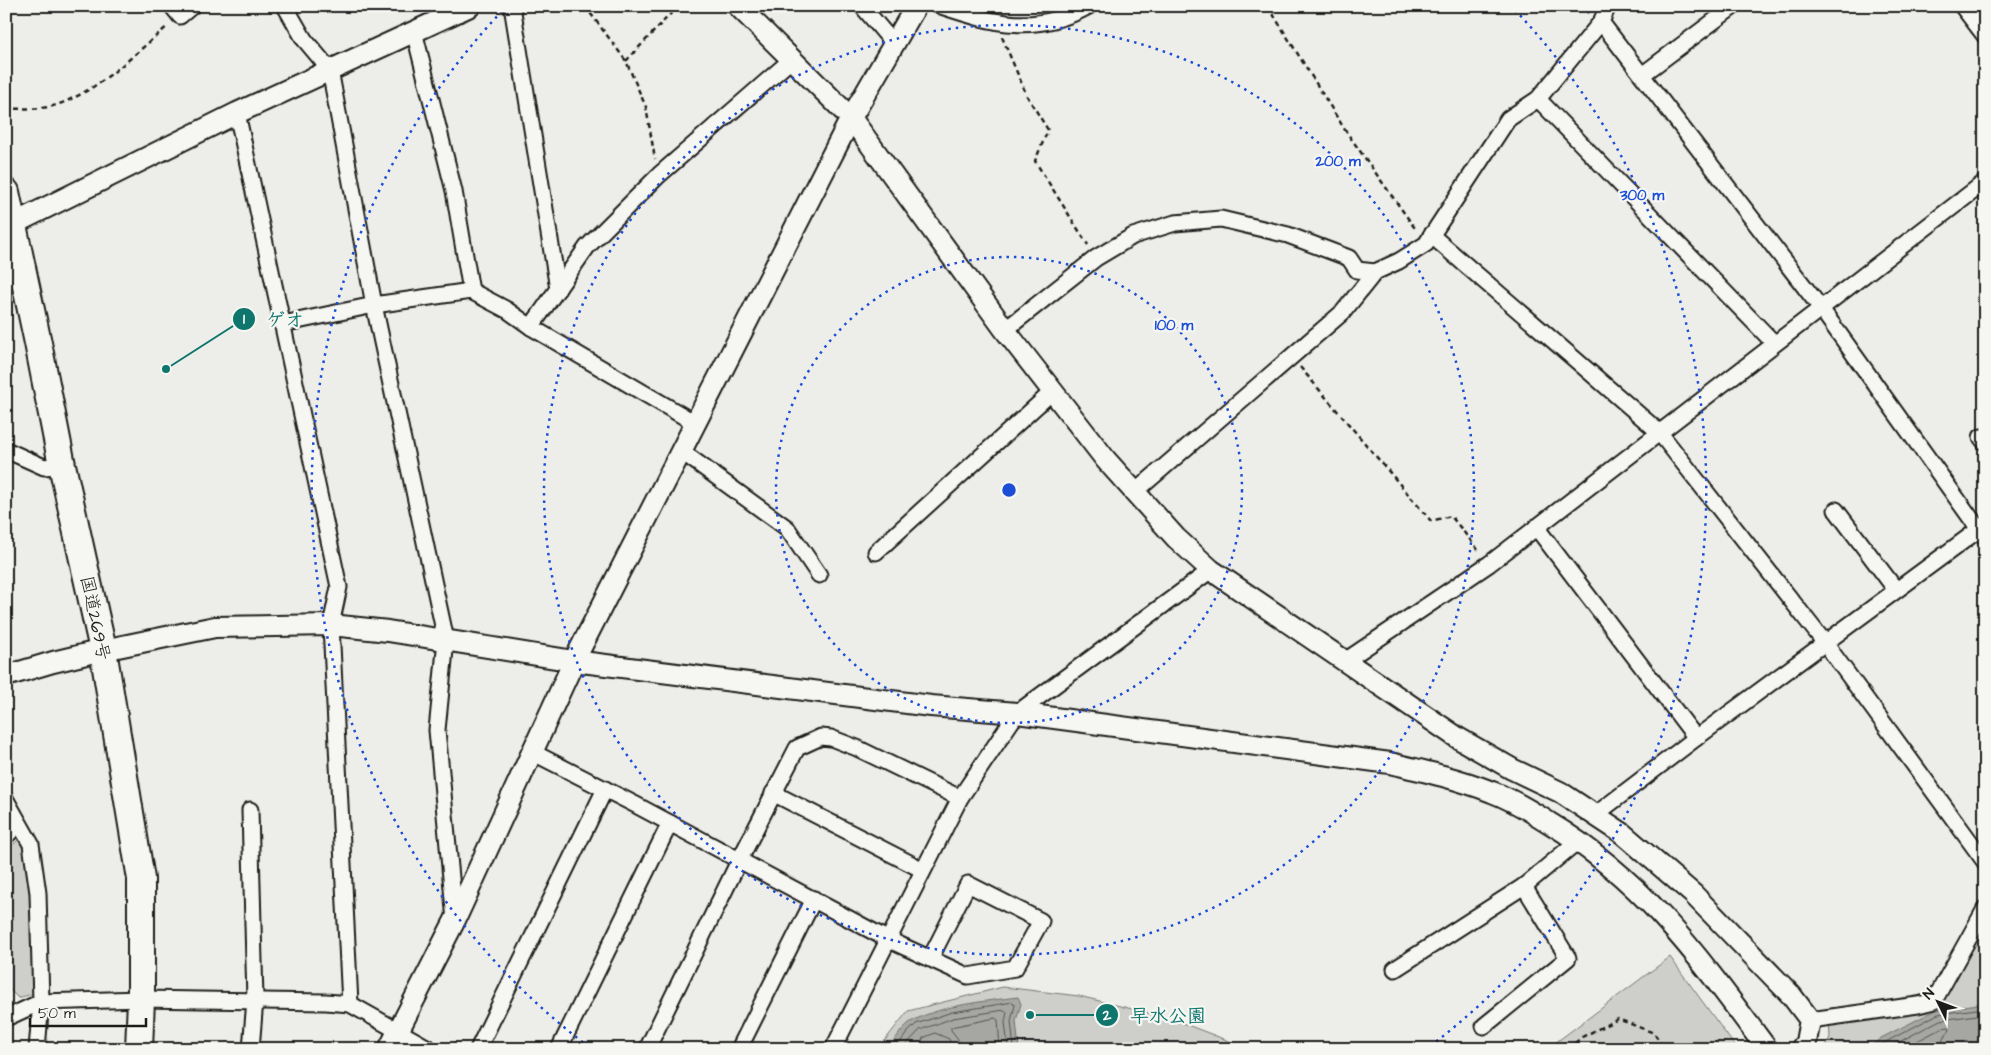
<svg xmlns="http://www.w3.org/2000/svg" width="1991" height="1055" font-family="'Architects Daughter','Klee One',sans-serif">
  <style>
    .green { fill: #cececb; stroke: #757574 }
    .water { fill: #a6a6a3; stroke: #6f6f6d }
    .lines { fill: none; stroke-linecap: round; stroke-linejoin: round }
    .shore { stroke: #535352; stroke-width: 1 }
    .minor-casing { stroke: #1c1c1c; stroke-width: 19 }
    .tertiary-casing { stroke: #1c1c1c; stroke-width: 24 }
    .trunk-casing { stroke: #1c1c1c; stroke-width: 30 }
    .path { stroke: #1c1c1c; stroke-width: 2.5; stroke-dasharray: 5 4; stroke-linecap: butt }
    .minor { stroke: #f6f6f2; stroke-width: 15 }
    .tertiary { stroke: #f6f6f2; stroke-width: 20 }
    .trunk { stroke: #f6f6f2; stroke-width: 26 }
    .ring { fill: none; stroke: #1d4ed8; stroke-width: 2.5; stroke-dasharray: 2.5 5 }
    .labels { text-anchor: middle; dominant-baseline: central; stroke-width: 4.5; stroke-linejoin: round; paint-order: stroke }
    .street-label { font-size: 18px; fill: #1c1c1c; stroke: #f6f6f2 }
    .centre { fill: #1d4ed8; stroke: #f6f6f2; stroke-width: 2.5 }
    .ring-label { font-size: 15px; text-anchor: middle; font-weight: bold; fill: #1d4ed8; stroke: #f6f6f2; stroke-width: 4.5; stroke-linejoin: round; paint-order: stroke }
    .leader { fill: none; stroke: #0f766e; stroke-width: 2 }
    .callout-dot { fill: #0f766e; stroke: #f6f6f2; stroke-width: 2 }
    .mark-label { font-size: 15px; text-anchor: middle; font-weight: bold; fill: #fff }
    .callout-label { font-size: 19px; text-anchor: middle; font-weight: bold; fill: #0f766e; stroke: #f6f6f2; stroke-width: 4.5; stroke-linejoin: round; paint-order: stroke }
  </style>
  <rect width="100%" height="100%" fill="#edede9"/>
  <filter id="ink" filterUnits="userSpaceOnUse"><feTurbulence type="fractalNoise" baseFrequency=".02" numOctaves="2"/><feDisplacementMap in="SourceGraphic" scale="10" xChannelSelector="R" yChannelSelector="G"/><feConvolveMatrix kernelMatrix="1 2 1 2 8 2 1 2 1" color-interpolation-filters="sRGB"/></filter>
  <g filter="url(#ink)">
    <g class="green">
      <path d="M 20,838 L 25,847 L 39,992 L 18,998 L 6,986 L 6,852 Z"/>
      <path d="M 1985,917 L 1985,1049 L 1825,1049 L 1830,1037 L 1829,1021 L 1928,1007 Z"/>
      <path d="M 1670,957 L 1737,1049 L 1547,1049 Z"/>
      <path d="M 1003,987 L 1079,996 L 1169,1018 L 1250,1049 L 878,1049 L 908,1011 Z"/>
    </g>
    <g class="water">
      <path d="M 1018,997 L 1021,1004 L 1016,1021 L 1019,1049 L 946,1049 L 936,1044 L 927,1049 L 888,1049 C 896,1039 903,1025 914,1020 C 944,1005 985,1001 1018,997 Z"/>
      <path d="M 1985,1003 L 1985,1042 L 1948,1049 L 1868,1049 L 1881,1038 L 1936,1010 Z"/>
    </g>
    <g class="lines">
      <g class="shore">
        <path d="M 895,1049 L 907,1033 L 916,1024 L 952,1012 L 1013,1002 L 1015,1005 L 1011,1021 L 1014,1049"/>
        <path d="M 902,1049 L 920,1030 L 953,1018 L 1004,1010 L 1007,1012 L 1005,1022 L 1008,1049"/>
        <path d="M 920,1049 L 923,1038 L 935,1033 L 949,1039 L 952,1049"/>
        <path d="M 960,1049 L 958,1039 L 951,1030 L 951,1027 L 995,1018 L 998,1020 L 1000,1049"/>
        <path d="M 1876,1049 L 1884,1043 L 1938,1014 L 1985,1008"/>
        <path d="M 1886,1049 L 1940,1020 L 1985,1014"/>
        <path d="M 1902,1049 L 1942,1028 L 1949,1027 L 1950,1030 L 1943,1039 L 1941,1049"/>
      </g>
      <g class="minor-casing">
        <g id="minor">
          <path d="M 172,6 L 180,16 L 192,6"/>
          <path d="M 285,6 L 304,39 L 330,70 L 374,305 L 446,640 L 437,730 L 455,920"/>
          <path d="M 512,6 L 558,289"/>
          <path d="M 862,6 L 894,44"/>
          <path d="M 941,6 C 995,24 1036,35 1089,6"/>
          <path d="M 1962,6 L 1985,36"/>
          <path d="M 1601,22 L 1820,307 L 1985,538"/>
          <path d="M 414,31 L 454,191 L 471,291"/>
          <path d="M 1642,75 L 1734,6"/>
          <path d="M 1538,99 L 1774,343"/>
          <path d="M 237,113 L 339,587 L 331,625 L 350,1004"/>
          <path d="M 1431,235 L 1659,432 L 1825,643 L 1985,862"/>
          <path d="M 283,324 L 374,305 L 471,291 L 507,310 L 531,327 L 695,423"/>
          <path d="M 531,327 L 587,247 L 659,175 L 791,60"/>
          <path d="M 1005,330 L 1096,258 L 1133,236 L 1175,223 L 1221,219 L 1288,235 L 1349,258 L 1357,270 L 1375,272 L 1399,261 L 1426,244 L 1508,119 L 1538,99 L 1601,22 L 1608,6"/>
          <path d="M 1981,437 L 1985,442"/>
          <path d="M 6,450 L 44,467 L 62,465"/>
          <path d="M 681,451 L 787,528 L 819,575"/>
          <path d="M 1135,492 L 1343,312 L 1375,272"/>
          <path d="M 1836,510 L 1896,590"/>
          <path d="M 1536,527 L 1696,738"/>
          <path d="M 876,552 L 1053,391"/>
          <path d="M 1345,661 L 1489,564 L 1985,182"/>
          <path d="M 532,752 L 636,805 L 887,939 L 968,976 L 1015,968 L 1041,921 L 968,884 L 930,959"/>
          <path d="M 773,793 L 923,870"/>
          <path d="M 6,800 L 31,844 L 38,893 L 41,1002 L 37,1049"/>
          <path d="M 250,810 L 255,1000 L 251,1049"/>
          <path d="M 1595,815 L 1696,738 L 1985,525"/>
          <path d="M 6,836 L 19,824"/>
          <path d="M 1395,969 L 1524,886 L 1579,840"/>
          <path d="M 6,1018 L 41,1002 L 141,999 L 326,1002 L 350,1004 L 430,1049"/>
          <path d="M 1810,1020 L 1918,1005 L 1934,1001 L 1985,909"/>
          <path d="M 1484,1026 L 1568,958 L 1524,886"/>
          <path d="M 478,1049 L 605,789"/>
          <path d="M 559,1049 L 670,823"/>
          <path d="M 647,1049 L 739,861 L 797,748 L 821,737 L 831,738 L 857,748 L 960,798"/>
          <path d="M 739,1049 L 814,899"/>
          <path d="M 833,1049 L 960,798 L 1017,713 L 1211,570"/>
        </g>
      </g>
      <g class="tertiary-casing">
        <g id="tertiary">
          <path d="M 738,6 L 851,118 L 1005,330 L 1106,460 L 1176,538 L 1211,570 L 1458,738 L 1512,769 L 1560,792 L 1622,833 L 1693,894 L 1791,995 L 1810,1020 L 1806,1042 L 1801,1049"/>
          <path d="M 13,224 L 237,113 L 470,6"/>
          <path d="M 6,676 L 53,662 L 103,650 L 215,627 L 331,625 L 388,631 L 574,661 L 931,706 L 1017,713 L 1390,763 C 1424,771 1459,779 1492,792 C 1511,799 1531,811 1548,822 C 1645,880 1701,960 1767,1049"/>
          <path d="M 389,1049 L 455,920 L 574,661 L 851,118 L 916,6"/>
        </g>
      </g>
      <g class="trunk-casing">
        <path id="trunk" d="M 6,192 L 38,343 L 62,465 L 103,650 L 141,879 L 141,999 L 139,1049"/>
      </g>
      <g class="path">
        <path d="M 585,6 L 626,61 L 646,107 L 655,159"/>
        <path d="M 1268,6 L 1345,130 L 1417,231"/>
        <path d="M 1581,6 L 1589,13"/>
        <path d="M 1002,37 L 1027,96 L 1048,130 L 1035,161 L 1088,245"/>
        <path d="M 626,61 L 678,6"/>
        <path d="M 6,109 C 22,108 42,110 56,105 C 99,91 134,54 168,26"/>
        <path d="M 1300,367 L 1431,521 L 1451,516 L 1479,551"/>
        <path d="M 1568,1049 L 1582,1037 L 1618,1019 L 1654,1033 L 1664,1049"/>
      </g>
      <use href="#minor" class="minor"/>
      <use href="#tertiary" class="tertiary"/>
      <use href="#trunk" class="trunk"/>
    </g>
  </g>
  <g class="ring">
    <circle cx="1009" cy="490" r="233"/>
    <circle cx="1009" cy="490" r="465"/>
    <path d="M589 1047A698 698 0 0 1 503 10M1515 10A698 698 0 0 1 1429 1047"/>
  </g>
  <g class="labels">
    <g class="street-label">
      <text transform="translate(95 618) rotate(78)">国道269号</text>
    </g>
  </g>
  <circle cx="1009" cy="490" r="8" class="centre"/>
  <g class="ring-label">
    <text x="1338" y="166">200 m</text>
    <text x="1642" y="200">300 m</text>
    <text x="1174" y="330">100 m</text>
  </g>
  <path class="leader" d="M166 369L244 319M1030 1015L1107 1015"/>
  <g class="callout-dot">
    <circle cx="166" cy="369" r="5"/>
    <circle cx="1030" cy="1015" r="5"/>
    <circle cx="244" cy="319" r="12"/>
    <circle cx="1107" cy="1015" r="12"/>
  </g>
  <g class="mark-label">
    <text x="244" y="324">1</text>
    <text x="1107" y="1020">2</text>
  </g>
  <g class="callout-label">
    <text x="285" y="326">ゲオ</text>
    <text x="1168" y="1022">早水公園</text>
  </g>
  <rect width="1991" height="1055" fill="none" stroke="#f6f6f2" stroke-width="25"/>
  <rect x="12" y="12" width="1966" height="1030" fill="none" stroke="#1c1c1c" stroke-width="2" filter="url(#ink)"/>
  <g transform="translate(1938 1002) rotate(312)" stroke="#f6f6f2" stroke-width="4" paint-order="stroke">
  <path d="M0-4L9 19L0 12L-9 19Z" fill="#1c1c1c"/>
  <text y="-8" font-size="14" font-weight="bold" text-anchor="middle" fill="#1c1c1c">N</text>
  </g>
  <path d="M30 1018v8h116v-8" fill="none" stroke="#1c1c1c" stroke-width="2.5"/>
  <text x="38" y="1018" font-size="15" fill="#1c1c1c" stroke="#f6f6f2" stroke-width="4" paint-order="stroke">50 m</text>
</svg>
